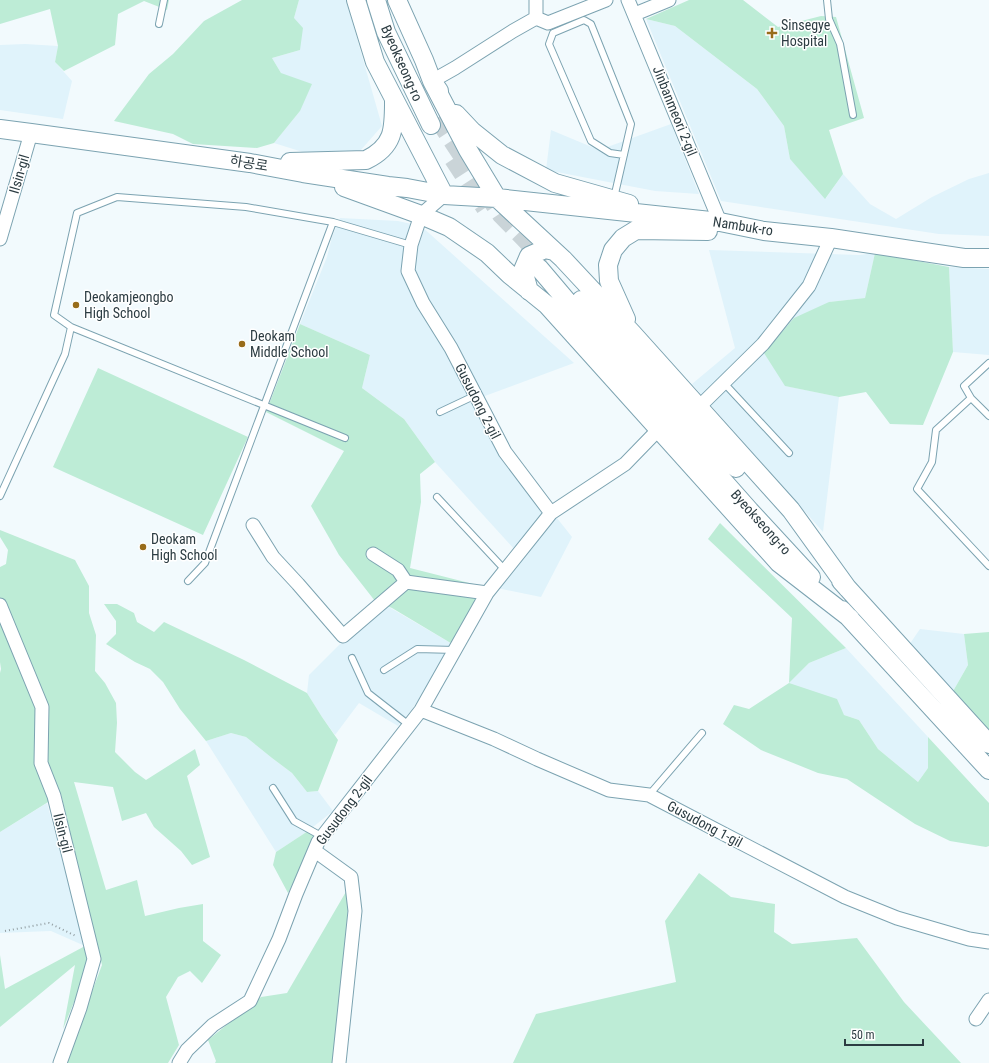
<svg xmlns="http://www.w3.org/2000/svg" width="989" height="1063" viewBox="0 0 989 1063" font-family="'Roboto Condensed','Noto Sans KR',sans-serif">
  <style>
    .built { fill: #e0f3fb }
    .green { fill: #bdecd6 }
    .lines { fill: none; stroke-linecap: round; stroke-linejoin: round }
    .secondary-tunnel { stroke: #cad4d8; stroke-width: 18; stroke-dasharray: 18 9; stroke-linecap: butt }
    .lane-casing { stroke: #7ca3b1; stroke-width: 8 }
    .street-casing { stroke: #7ca3b1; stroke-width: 15 }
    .secondary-casing { stroke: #7ca3b1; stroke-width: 20 }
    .path { stroke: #939fa3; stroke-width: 2; stroke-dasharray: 1 3; stroke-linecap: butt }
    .lane { stroke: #fff; stroke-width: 6 }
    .street { stroke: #fff; stroke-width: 13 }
    .secondary { stroke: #fff; stroke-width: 18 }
    .poi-dot { fill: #986c1a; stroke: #fff; stroke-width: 1.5 }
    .labels { text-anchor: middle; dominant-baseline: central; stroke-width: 3; stroke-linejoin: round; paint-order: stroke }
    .poi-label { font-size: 14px; fill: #2c3c42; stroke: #fff; text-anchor: start }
    .street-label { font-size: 14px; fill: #2c3c42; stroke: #fff }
  </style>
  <rect width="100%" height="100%" fill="#f2fafd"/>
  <path class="built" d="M299,0H346L382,126L360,151L309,154L274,143L300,111L281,73L272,58L300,50L294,18Z
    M646,19L675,26L757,89L784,126L790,159L826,198L843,174L870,204L896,219L932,197L969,179L989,173V236L939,234L721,201Z
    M25,44L58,46L55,62L72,81L63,119L0,110V45Z
    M671,124L699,194L655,191L546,170L551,130L599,150Z
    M340,218L398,221L421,226L574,363L474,400L492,436L572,537L541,597L497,588L515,550L435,462L404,419L362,388L370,355L300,324L327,257L332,237Z
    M709,250L859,255L875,253L865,298L829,302L786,386L839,397L823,532L692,384L735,348Z
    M949,267L989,269V355L953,352Z
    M382,603L454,645L410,712L398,726L359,703L335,735L322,717L307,693L309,675L344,640L352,638Z
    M920,629L964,634L968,665L952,693L909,645Z
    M846,648L928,737V768L918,782L878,749L859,720L844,715L789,683L809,663Z
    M231,733L246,737L272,758L292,773L307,792L318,791L333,811L308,831L276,852L206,741Z
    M47,803L85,946L51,931L0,933V832Z"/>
  <path class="green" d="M0,0H169L167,10L144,1L118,14L115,45L64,71L55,62L58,46L50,9L0,24Z
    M242,0H299L294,18L303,28L300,50L272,58L281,73L312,84L300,111L274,143L257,148L193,144L173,134L114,121L149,74L173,54L204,21Z
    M689,0H743L778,27L821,16L836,17L864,118L829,130L843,174L825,199L790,159L784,126L757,89L675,26L646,19Z
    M875,253L949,267L953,352L923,425L890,424L866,392L839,397L785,386L764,353L794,318L829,302L865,298Z
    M300,324L370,355L362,388L404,419L435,462L420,474L421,502L410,568L485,587L454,645L392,608L375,601L339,555L311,506L344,451L266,412Z
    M98,368L248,437L203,535L53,467Z
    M720,523L846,648L809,663L789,683L837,699L844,715L859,720L878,749L918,782L928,768V737L989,803V846L986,847L950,841L915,824L847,779L818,773L761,750L723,724L734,705L749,709L789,683L792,618L708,539Z
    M0,530L75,560L89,586V613L96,635L95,671L105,683L116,703L117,723L115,752L135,772L146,780L195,749L200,765L187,776L210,857L192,865L181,851L154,827L146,813L122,821L113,787L74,782L106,890L137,880L145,916L179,908L203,904V941L221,955L202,983L190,971L178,977L166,997L179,1045L168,1063H65L102,965L61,794L0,832V673L1,669L0,662V567L6,564L8,550L0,537Z
    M104,604H117L134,613L137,622L154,632L164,622L244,660L307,693L322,717L338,740L318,791L307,792L292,773L272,758L246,737L231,733L206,741L180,709L163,682L150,669L135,662L106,644L116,634V621Z
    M989,632V733L952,693L968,665L964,634Z
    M308,831L316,837L288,893L273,865L276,852Z
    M699,873L731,897L775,904L774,932L792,944L857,938L904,1002L961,1063H513L536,1014L676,982L665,921Z
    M347,890L348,909L334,1063H215L216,1061L208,1040L261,997L287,993Z
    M85,946L92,958L63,1029L75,965L0,1027V955L5,989Z"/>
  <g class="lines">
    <path class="secondary-tunnel" d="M437,118L470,168
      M453,159L485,208
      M485,191L501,215L546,261"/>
    <g class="lane-casing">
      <path id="lane" d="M827,0L829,19L840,44L853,115
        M159,24L164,0
        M614,198L631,124L591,24L584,20L553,33L549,44L591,141L610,153L624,155
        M71,327L345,438
        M989,363L964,386L971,398L936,430L932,462L917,489L989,566
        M724,383L789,453
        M971,398L989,416
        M440,412L476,395
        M0,496L65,354L71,327L54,315L77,213L117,197L246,207L333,222
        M437,497L505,570
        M188,581L205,563L333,222L411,245
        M352,658L368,693L409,725
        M384,670L417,649L455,650
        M273,788L294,821L323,837
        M649,795L702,733"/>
    </g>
    <g class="street-casing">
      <path id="street" d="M628,0L720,222
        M635,14L669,0
        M536,18V0
        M432,81L455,68L513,31L536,18L548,23L606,0
        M444,195L421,215L411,245L408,271L423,303L451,348L505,452L551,513
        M0,239L31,133
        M697,406H700L763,344L809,286L831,238
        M253,525L273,557L298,584L343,636L406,582L487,593
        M373,554L398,570L406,582
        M0,605L42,707L41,763L54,796L94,959L80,1008L60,1063
        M421,710L494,739L537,759L609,790L649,795L845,897L897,918L969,939L989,942
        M315,851L351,877L355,911L339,1063
        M976,1019L989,1000
        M179,1063L187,1050L213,1025L250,1001L279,939L296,894L318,842L421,710L487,593L551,513L625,464L659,429"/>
    </g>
    <g class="secondary-casing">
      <path id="secondary" d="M356,0L375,62L444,195
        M376,0L386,32L431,125
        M397,0L424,60L432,81L439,91
        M432,81L468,150L497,198L563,259L633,334L791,510L848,589
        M456,114L472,131L502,155L555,183L629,204
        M0,129L31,133L250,163L303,173L388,186L407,188L444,195L497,198L720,222L764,231L831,238L964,258H989
        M290,162L366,160C395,146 394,128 394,99
        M344,187L421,215L449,227L487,253L510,275L547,305L779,563L850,618
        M539,268L628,373L750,511L811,577
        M529,291L523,270L529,256L545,249L554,251
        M581,300L736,468
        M626,319L609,281L608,265L613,250L623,238L636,230L708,231
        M841,581L989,744
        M842,610L989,770"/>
    </g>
    <path class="path" d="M5,931L49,923L76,936"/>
    <use href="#lane" class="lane"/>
    <use href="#street" class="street"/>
    <use href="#secondary" class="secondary"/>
  </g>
  <g class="poi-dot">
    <path d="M770 27h4v4h4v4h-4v4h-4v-4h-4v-4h4z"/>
    <circle cx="76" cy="305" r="4"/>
    <circle cx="242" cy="344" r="4"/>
    <circle cx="143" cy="547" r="4"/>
  </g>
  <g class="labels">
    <g class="poi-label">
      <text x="781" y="25">Sinsegye<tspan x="781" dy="16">Hospital</tspan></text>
      <text x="84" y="297">Deokamjeongbo<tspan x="84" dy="16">High School</tspan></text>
      <text x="250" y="336">Deokam<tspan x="250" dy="16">Middle School</tspan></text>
      <text x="151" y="539">Deokam<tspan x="151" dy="16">High School</tspan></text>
    </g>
    <g class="street-label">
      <text transform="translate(402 63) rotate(66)">Byeokseong-ro</text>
      <text transform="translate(675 111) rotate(68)">Jinbanmeori 2-gil</text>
      <text transform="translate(249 163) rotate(9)">하공로</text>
      <text transform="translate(19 174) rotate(-74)">Ilsin-gil</text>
      <text transform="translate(743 226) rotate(9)">Nambuk-ro</text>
      <text transform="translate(478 401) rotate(63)">Gusudong 2-gil</text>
      <text transform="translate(761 522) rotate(48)">Byeokseong-ro</text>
      <text transform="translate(344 810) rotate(-53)">Gusudong 2-gil</text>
      <text transform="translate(705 824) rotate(28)">Gusudong 1-gil</text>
      <text transform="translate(63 833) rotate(76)">Ilsin-gil</text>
    </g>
  </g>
  <path d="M845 1039v6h78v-6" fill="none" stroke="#2c3c42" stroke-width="2"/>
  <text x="851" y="1039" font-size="12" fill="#2c3c42" stroke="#ffffff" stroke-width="3" paint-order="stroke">50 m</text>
</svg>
